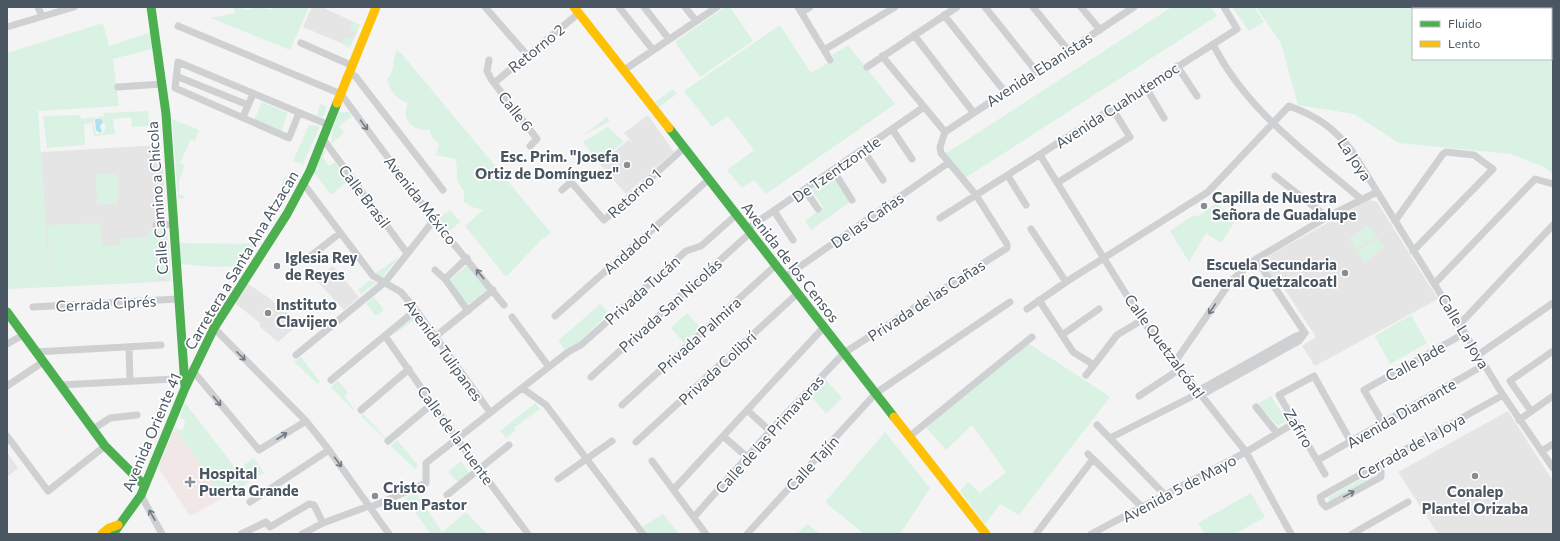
<svg xmlns="http://www.w3.org/2000/svg" width="1560" height="541" viewBox="0 0 1560 541" font-family="Commissioner,sans-serif">
  <style>
    .education { fill: #e6e5e6 }
    .medical { fill: #f1e7e6 }
    .green { fill: #d9f2e3; fill-rule: evenodd }
    .water { fill: #aee2f0 }
    .lines { fill: none; stroke-linecap: round; stroke-linejoin: round }
    .street { stroke: #ced0d2; stroke-width: 7 }
    .fast { stroke: #4caf50; stroke-width: 9 }
    .slow { stroke: #ffc107; stroke-width: 9 }
    .oneway { stroke: #727b83 }
    .poi-dot { fill: #868d94; stroke: #fff; stroke-width: 1.5 }
    .labels { text-anchor: middle; dominant-baseline: central; stroke-width: 3.5; stroke-linejoin: round; paint-order: stroke }
    .street-label { font-size: 15px; fill: #4a5661; stroke: #fff }
    .poi-label { font-size: 15px; font-weight: bold; fill: #4a5661; stroke: #fff; text-anchor: start }
  </style>
  <rect width="100%" height="100%" fill="#f4f4f4"/>
  <path class="education" d="M312,7H322L360,25L350,47L303,27Z
    M648,115L674,152L626,194L599,163L629,140L634,144L624,133Z
    M161,145L171,281L49,287L41,152Z
    M1368,200L1377,202L1438,299L1315,366L1302,346L1316,337L1282,285L1277,288L1260,261Z
    M333,266L359,297L344,310L315,279Z
    M247,283L269,298L300,323L278,342L259,326L261,324L235,303Z
    M1508,411L1553,481V534H1438L1398,472Z
    M7,452L18,468L7,477Z"/>
  <path class="medical" d="M175,428L223,498L190,516L158,467Z"/>
  <path class="green" d="M234,7H243L244,10L259,7L271,10L273,7H309L290,50L211,18L235,13Z
    M725,7H730L753,41L700,77L675,42Z
    M1172,7H1211L1217,16L965,178L945,154Z
    M1232,7H1254L1264,22L1249,31Z
    M1256,7H1553V174L1544,167L1511,154L1399,143L1354,114L1298,105L1281,43ZM1413,9H1551V59H1413Z
    M352,21L360,25L356,33L353,32L350,26Z
    M103,23L109,46L151,32L155,48L113,59L119,106L38,111L49,273L48,225L100,223L102,246L120,245V238L148,237V231L157,230L162,227L167,226L171,281L166,282L165,278H157V282L7,289V53Z
    M780,25L811,73L834,59L832,55L848,45L895,104L766,194L754,180L742,188L727,170L754,150L728,116L712,127L684,91Z
    M351,37L354,38L350,47L342,44L344,38Z
    M396,50L401,53L551,233L541,240L506,277L465,226L483,210L472,207L464,202V191C452,178 460,173 455,159L436,155L439,144L433,139L429,130C420,131 407,126 406,116C405,112 407,107 407,103C396,98 391,92 387,80L392,72Z
    M673,89L677,94L659,107L655,102Z
    M262,102L288,113L281,131L254,120Z
    M320,104L327,107L323,117L317,116Z
    M148,111L150,126L132,127L131,117L113,119L115,134L94,136L92,123L84,124L85,145L47,148L43,116L80,115L81,119L96,117L93,122L96,134H102L106,128C106,123 101,121 99,116L105,117L103,113Z
    M339,112H349L352,116L339,126L344,133L331,144L333,127Z
    M607,117L610,121L584,135Z
    M172,119L199,130L195,141L191,139L180,163L185,165L179,181V194L184,196L183,199L178,198Z
    M309,125L320,126L303,164L293,161Z
    M608,127L624,142L598,162L583,142Z
    M322,150L326,151L323,157L329,166L335,162L349,180L331,195L313,171Z
    M118,173V204H97L96,174Z
    M832,175L850,202L811,230L805,221L823,207L811,190Z
    M285,176L296,180L289,195L284,201L277,198Z
    M1217,203L1236,220L1221,243L1206,233L1189,262L1170,231L1194,215L1197,217Z
    M450,210L460,222L448,232L438,219Z
    M1369,225L1376,236L1356,249L1349,239Z
    M1377,237L1384,248L1364,262L1357,251Z
    M178,243L256,244L241,266L215,267L180,264Z
    M400,256L382,278L374,274Z
    M468,264L489,288L468,305L449,281Z
    M370,280L376,283L361,294L358,290Z
    M374,297L384,310L376,316L366,304Z
    M600,304L609,313L579,342L565,350L558,341Z
    M687,313L700,327L684,343L671,328Z
    M415,315L417,318L390,337V336Z
    M1411,315L1427,343L1390,364L1375,336Z
    M1028,343L1110,397L1019,515L1000,504L985,524L960,491L968,482L980,493L1006,472L972,425L946,450L925,426Z
    M301,357L320,382L318,384L294,362Z
    M825,379L842,398L826,414L810,395Z
    M338,380L348,393L344,396L354,409L353,410L331,387Z
    M1271,396L1287,421L1278,426L1258,404Z
    M185,403L237,470L254,458L264,473L223,498L175,428L183,431L185,421L180,417Z
    M535,403L540,409L514,428L516,430L506,438L500,431Z
    M363,414L386,438L385,439L361,416Z
    M885,432L930,488L900,534H864L825,502Z
    M397,440L418,465L415,469L391,446Z
    M461,461L469,473L458,482L448,472Z
    M1372,473L1375,476L1330,501L1328,500L1329,497Z
    M416,493L442,532L466,512L487,534H431L405,498Z
    M1251,493L1265,517L1235,534H1205L1198,523Z
    M663,514L679,534H647L642,527Z
    M807,524L820,534H797Z"/>
  <path class="water" d="M98,118L102,120L103,124H101L100,127L102,131L100,133L96,130L95,120Z"/>
  <g class="lines">
    <path class="street" d="M38,7L42,16
      M485,7L527,55
      M619,7L653,50
      M644,7L669,39
      M685,7L696,21
      M798,7L830,60
      M985,7L1036,71
      M1033,7L1068,50
      M1081,7L1100,30
      M802,12L810,7
      M944,15L1005,92
      M178,26L341,94L434,220L504,305
      M7,27L74,7
      M914,35L973,112
      M301,43L353,66
      M1213,44C1245,109 1307,153 1361,199
      M824,50L895,7
      M882,56L945,132
      M489,60L487,71L491,79L537,139L530,146
      M1177,66L1197,96
      M867,67L957,7
      M624,70L717,7
      M350,73L356,77L443,190
      M176,76L248,105
      M494,83L579,13
      M1145,86L1164,118
      M118,87L162,84
      M299,113L289,138L175,88L178,62L329,125
      M243,117L253,94
      M892,129L912,159
      M945,132L1134,7
      M323,139L407,253
      M863,150L883,180
      M1040,155L1142,320L1246,452L1291,534
      M833,170L852,200
      M1008,176L1026,205
      M1275,176L1327,217
      M303,183L373,276L401,292L416,310L490,412
      M1057,183L1130,137L1112,108
      M562,190L571,182L604,220L684,148
      M805,190L818,209
      M774,211L793,240
      M940,218L1237,29L1224,7
      M1395,221L1443,154L1446,152L1474,155L1493,169L1413,251
      M156,225L174,224
      M747,229L924,107
      M1031,229L1066,282
      M307,259L340,233
      M1256,259L1305,333
      M435,270L445,279L468,311
      M785,277L948,163
      M445,279L467,258
      M1435,283L1535,179L1553,184
      M1039,300L1062,335L1099,309
      M33,307L178,299
      M1027,309L1066,282L1208,192L1289,106C1317,116 1334,128 1352,151L1503,395L1553,468
      M555,316L708,180
      M512,317L549,367
      M1460,324L1553,225
      M214,328L306,421L329,450L389,534
      M1062,335L1073,352L1094,365L1117,335L1142,320
      M385,336L457,439L528,534
      M436,336L493,290
      M7,344L23,335
      M129,347L130,381
      M35,352L161,345
      M296,355L385,282L434,220
      M1478,355L1553,303
      M1175,362L1231,281L1256,259L1327,217L1377,192
      M193,371L259,450L306,421
      M1086,375L1094,365
      M591,377L750,233
      M331,380L416,310
      M60,385L174,379
      M7,386L43,362
      M522,388L546,405L643,534
      M1199,393L1203,388L1296,336L1305,333
      M1139,396L1180,369
      M622,405L776,265
      M1256,407L1277,433
      M361,410L409,369
      M747,410L770,431
      M1531,411L1510,381L1553,351
      M1519,420L1553,396
      M1383,423L1364,390L1465,333
      M1097,425L1165,495
      M93,429L110,418L137,415
      M7,436L48,491L105,446
      M723,436L747,457
      M910,436L1032,337
      M1110,438L1199,393L1207,392L1299,341L1305,333
      M388,441L432,404
      M636,442L798,293
      M1542,451L1553,444
      M1088,454L1142,507
      M1318,460L1484,365
      M652,461L706,534
      M1377,466L1381,471V477L1326,507L1322,503L1320,497L1503,395
      M1325,474L1279,395L1314,376L1351,442
      M558,479L612,441
      M674,489L824,327
      M141,495L162,534
      M447,495L509,445
      M250,502L329,450
      M371,507L426,483V463L568,352L581,345L686,251L701,246L736,215
      M694,517L770,431L844,353L1007,248V244L976,195L941,153L940,147L945,132
      M241,534L266,522L270,527L309,504L314,505L323,523
      M302,534L323,523L369,506
      M747,534L876,393L1010,302
      M1036,534L1093,459
      M1091,534L1246,452L1296,422
      M1352,534L1408,502"/>
    <path class="fast" d="M151,7L166,114L185,386
      M669,128L894,417
      M7,312L105,446L145,486
      M113,534L141,495L185,388L214,328L287,214L310,171L337,103"/>
    <path class="slow" d="M574,7L669,128
      M337,103L376,7
      M894,417L986,534
      M102,534L109,528L118,525"/>
  </g>
  <defs><path id="oneway-shaft" d="M-6 0H5M1.5-3L5.5 0L1.5 3" fill="none" stroke-width="1.6" stroke-linecap="round" stroke-linejoin="round"/></defs>
  <g class="oneway">
    <use href="#oneway-shaft" transform="translate(364 125) rotate(54)"/>
    <use href="#oneway-shaft" transform="translate(480 274) rotate(-129)"/>
    <use href="#oneway-shaft" transform="translate(1212 309) rotate(124)"/>
    <use href="#oneway-shaft" transform="translate(241 356) rotate(45)"/>
    <use href="#oneway-shaft" transform="translate(217 401) rotate(51)"/>
    <use href="#oneway-shaft" transform="translate(282 436) rotate(-33)"/>
    <use href="#oneway-shaft" transform="translate(338 462) rotate(54)"/>
    <use href="#oneway-shaft" transform="translate(1349 494) rotate(-29)"/>
    <use href="#oneway-shaft" transform="translate(152 515) rotate(-119)"/>
  </g>
  <g class="poi-dot">
    <circle cx="627" cy="165" r="4"/>
    <circle cx="1204" cy="206" r="4"/>
    <circle cx="277" cy="266" r="4"/>
    <circle cx="1345" cy="273" r="4"/>
    <circle cx="268" cy="313" r="4"/>
    <circle cx="1475" cy="476" r="4"/>
    <path d="M188 476h4v4h4v4h-4v4h-4v-4h-4v-4h4z"/>
    <circle cx="375" cy="496" r="4"/>
  </g>
  <g class="labels">
    <g class="street-label">
      <text transform="translate(536 48) rotate(-39)">Retorno 2</text>
      <text transform="translate(1039 69) rotate(-33)">Avenida Ebanistas</text>
      <text transform="translate(1117 105) rotate(-33)">Avenida Cuahutemoc</text>
      <text transform="translate(516 111) rotate(52)">Calle 6</text>
      <text transform="translate(1355 159) rotate(56)">La Joya</text>
      <text transform="translate(836 169) rotate(-35)">De Tzentzontle</text>
      <text transform="translate(634 193) rotate(-42)">Retorno 1</text>
      <text transform="translate(365 196) rotate(53)">Calle Brasil</text>
      <text transform="translate(157 198) rotate(-94)">Calle Camino a Chicola</text>
      <text transform="translate(421 200) rotate(52)">Avenida México</text>
      <text transform="translate(867 220) rotate(-35)">De las Cañas</text>
      <text transform="translate(631 248) rotate(-42)">Andador 1</text>
      <text transform="translate(241 260) rotate(-59)">Carretera a Santa Ana Atzacan</text>
      <text transform="translate(791 262) rotate(52)">Avenida de los Censos</text>
      <text transform="translate(642 290) rotate(-42)">Privada Tucán</text>
      <text transform="translate(926 300) rotate(-33)">Privada de las Cañas</text>
      <text transform="translate(106 303) rotate(-3)">Cerrada Ciprés</text>
      <text transform="translate(670 305) rotate(-42)">Privada San Nicolás</text>
      <text transform="translate(1464 331) rotate(59)">Calle La Joya</text>
      <text transform="translate(699 335) rotate(-42)">Privada Palmira</text>
      <text transform="translate(1165 346) rotate(54)">Calle Quetzalcóatl</text>
      <text transform="translate(444 350) rotate(54)">Avenida Tulipanes</text>
      <text transform="translate(1415 361) rotate(-29)">Calle Jade</text>
      <text transform="translate(717 368) rotate(-43)">Privada Colibrí</text>
      <text transform="translate(1401 413) rotate(-30)">Avenida Diamante</text>
      <text transform="translate(1299 428) rotate(59)">Zafiro</text>
      <text transform="translate(151 432) rotate(-67)">Avenida Oriente 41</text>
      <text transform="translate(769 434) rotate(-48)">Calle de las Primaveras</text>
      <text transform="translate(456 435) rotate(54)">Calle de la Fuente</text>
      <text transform="translate(1411 446) rotate(-29)">Cerrada de la Joya</text>
      <text transform="translate(812 463) rotate(-47)">Calle Tajín</text>
      <text transform="translate(1179 488) rotate(-28)">Avenida 5 de Mayo</text>
    </g>
    <g class="poi-label">
      <text x="619" y="156" text-anchor="end">Esc. Prim. "Josefa<tspan x="619" dy="17">Ortiz de Domínguez"</tspan></text>
      <text x="1212" y="197">Capilla de Nuestra<tspan x="1212" dy="17">Señora de Guadalupe</tspan></text>
      <text x="285" y="257">Iglesia Rey<tspan x="285" dy="17">de Reyes</tspan></text>
      <text x="1337" y="264" text-anchor="end">Escuela Secundaria<tspan x="1337" dy="17">General Quetzalcoatl</tspan></text>
      <text x="276" y="304">Instituto<tspan x="276" dy="17">Clavijero</tspan></text>
      <text x="199" y="473">Hospital<tspan x="199" dy="17">Puerta Grande</tspan></text>
      <text x="383" y="487">Cristo<tspan x="383" dy="17">Buen Pastor</tspan></text>
      <text x="1475" y="491" text-anchor="middle">Conalep<tspan x="1475" dy="17">Plantel Orizaba</tspan></text>
    </g>
  </g>
  <rect width="1560" height="541" fill="none" stroke="#4a5661" stroke-width="16"/>
  <rect x="1412" y="8" width="140" height="52" fill="#ffffff" stroke="#b7bbc0"/>
  <rect x="1420" y="21" width="20" height="6" fill="#4caf50" stroke="#b7bbc0"/>
  <text x="1448" y="28" font-size="12" fill="#4a5661">Fluido</text>
  <rect x="1420" y="41" width="20" height="6" fill="#ffc107" stroke="#b7bbc0"/>
  <text x="1448" y="48" font-size="12" fill="#4a5661">Lento</text>
</svg>
